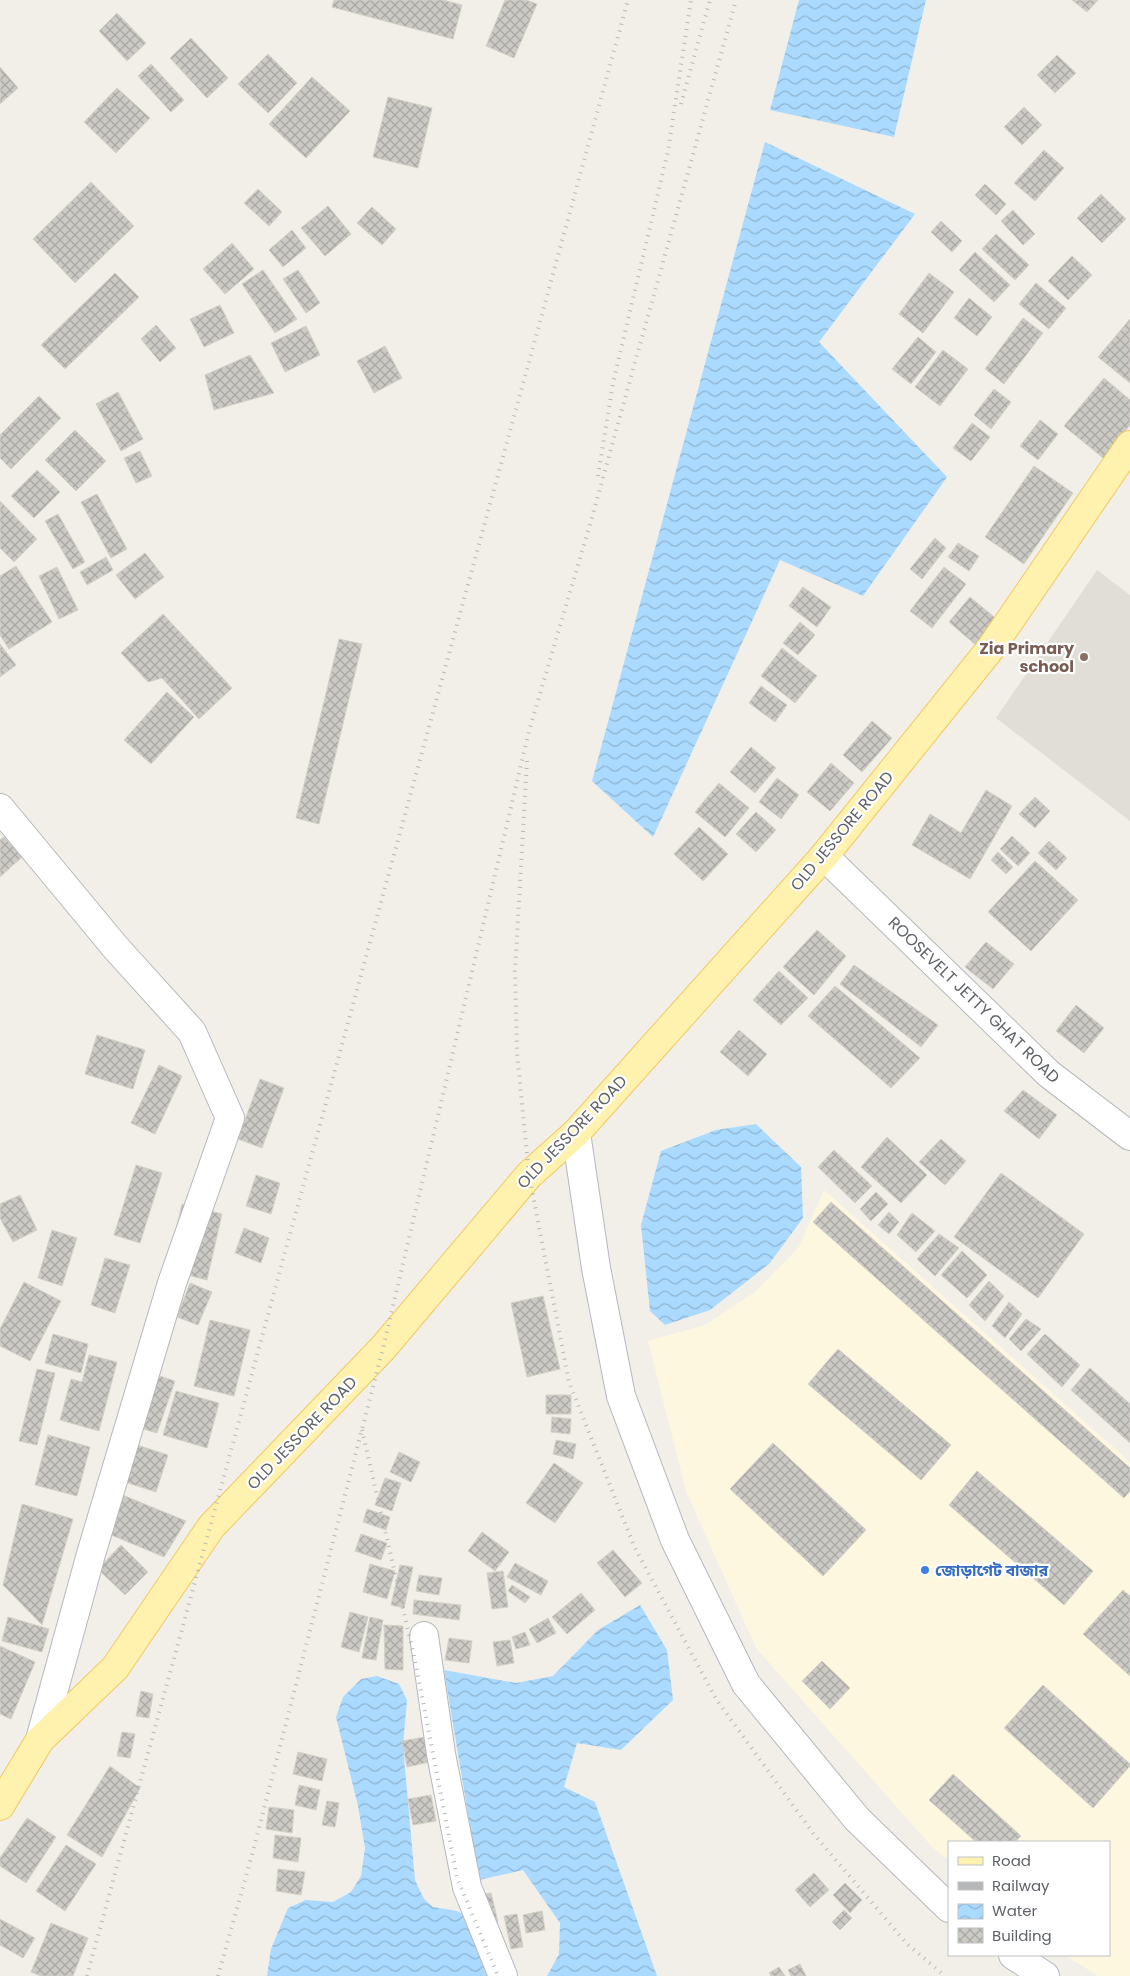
<svg xmlns="http://www.w3.org/2000/svg" width="1130" height="1976" viewBox="0 0 1130 1976" font-family="Poppins,'Noto Sans Bengali',sans-serif">
  <style>
    .commercial { fill: #fef7e0 }
    .education { fill: #e1ded6 }
    .water { fill: url(#water-waves) }
    .building { fill: url(#building-cross-hatch); stroke: #d6d1c6 }
    .lines { fill: none; stroke-linecap: round; stroke-linejoin: round }
    .minor-casing { stroke: #b5b8bc; stroke-width: 30 }
    .major-casing { stroke: #f2c960; stroke-width: 30 }
    .minor { stroke: #fff; stroke-width: 28 }
    .major { stroke: #fff2af; stroke-width: 28 }
    .rail { stroke: #b6b7b8; stroke-width: 4; stroke-dasharray: 1 6; stroke-linecap: butt }
    .education-dot { fill: #8d6e63; stroke: #fff; stroke-width: 2 }
    .shop-dot { fill: #3f7fe0; stroke: #fff; stroke-width: 2 }
    .labels { text-anchor: middle; dominant-baseline: central; stroke-width: 4.5; stroke-linejoin: round; paint-order: stroke }
    .education-label { font-size: 16px; font-weight: bold; fill: #785e54; stroke: #fff; text-anchor: end }
    .street-label { font-size: 16px; fill: #5f6368; stroke: #fff }
    .shop-label { font-size: 16px; font-weight: bold; fill: #366cbe; stroke: #fff; text-anchor: start }
  </style>
  <defs>
    <pattern id="water-waves" width="16" height="10" patternUnits="userSpaceOnUse" patternTransform="scale(1.25)"><rect width="16" height="10" fill="#aadaff"/><path d="M0 5q4-4 8 0t8 0" fill="none" stroke="#8eb4d2"/></pattern>
    <pattern id="building-cross-hatch" width="8" height="8" patternUnits="userSpaceOnUse" patternTransform="scale(1.25)"><rect width="8" height="8" fill="#cccac5"/><path d="M0 0l8 8M0 8l8-8" fill="none" stroke="#a9a8a4"/></pattern>
  </defs>
  <rect width="100%" height="100%" fill="#f1efe8"/>
  <path class="commercial" d="M824,1190L1130,1462V1976H1098L1065,1955H1109V1842H949V1861L933,1848L756,1648L686,1491L648,1341L705,1325L755,1292L799,1247Z"/>
  <path class="education" d="M1097,570L1130,595V821L996,718Z"/>
  <path class="water" d="M799,0H926L894,137L770,110Z
    M765,142L915,214L819,342L947,477L863,596L780,560L653,837L592,781Z
    M756,1124L801,1167L803,1218L769,1264L710,1310L665,1325L650,1311L641,1225L661,1151L716,1130Z
    M640,1605L667,1650L673,1700L621,1750L577,1743L564,1787L595,1802L657,1976H547L559,1954L560,1923L523,1870L479,1880L444,1670L516,1683L553,1676L598,1630Z
    M377,1676L399,1684L407,1700L403,1746L415,1880L424,1899L433,1907L457,1911L468,1917L492,1976H267L271,1949L288,1908L306,1900L333,1902L351,1892L361,1876L365,1848L358,1806L336,1717L343,1697L361,1679Z"/>
  <path class="building" d="M334,0H443L462,5L453,39L332,7Z
    M505,0H526L537,4L514,58L486,46Z
    M1072,0H1098L1087,12Z
    M117,13L146,43L127,61L99,31Z
    M191,38L228,78L207,98L170,58Z
    M268,54L297,83L268,113L238,84Z
    M1057,55L1076,73L1055,93L1037,75Z
    M151,64L184,100L171,112L138,76Z
    M0,67L18,88L0,104Z
    M312,77L350,111L306,158L269,124Z
    M117,88L150,118L116,153L84,122Z
    M388,97L432,108L418,168L373,157Z
    M1024,107L1042,125L1022,145L1004,127Z
    M1044,150L1064,168L1035,201L1014,183Z
    M91,182L134,226L75,283L33,239Z
    M985,184L1006,204L996,215L975,195Z
    M258,189L282,212L269,226L244,203Z
    M1101,194L1126,219L1102,243L1077,218Z
    M328,206L351,234L325,256L301,228Z
    M372,207L396,229L382,245L357,223Z
    M1013,210L1035,234L1023,245L1001,221Z
    M941,221L962,241L952,252L931,232Z
    M292,230L306,248L283,267L269,250Z
    M996,234L1029,265L1015,280L982,249Z
    M232,243L254,269L225,294L203,269Z
    M975,252L1010,285L994,302L959,270Z
    M1072,256L1092,275L1068,300L1048,281Z
    M263,270L297,319L275,333L242,284Z
    M298,270L320,303L306,313L283,279Z
    M115,273L139,297L65,369L41,345Z
    M929,273L954,292L923,333L899,314Z
    M1036,283L1066,308L1049,329L1019,304Z
    M969,298L992,317L977,336L954,318Z
    M220,305L234,333L204,347L190,319Z
    M1023,318L1043,333L1004,384L985,369Z
    M1130,319V383L1098,357Z
    M156,325L176,348L160,362L141,339Z
    M306,326L320,355L285,372L271,343Z
    M918,337L936,352L911,384L892,369Z
    M385,346L402,378L374,393L357,361Z
    M943,350L968,369L940,406L915,387Z
    M250,355L274,393L214,410L205,375Z
    M1104,378L1130,400V425L1103,458L1064,426Z
    M994,389L1011,402L991,429L974,415Z
    M118,392L143,439L121,451L96,404Z
    M39,396L61,418L11,469L0,458V435Z
    M1040,420L1058,434L1038,460L1020,446Z
    M972,423L990,437L971,461L953,448Z
    M75,430L106,461L76,491L45,460Z
    M140,451L152,476L136,483L124,458Z
    M1034,466L1073,493L1024,564L985,537Z
    M37,470L60,492L34,518L11,496Z
    M97,494L127,549L111,558L81,502Z
    M0,501L37,539L14,562L0,548Z
    M58,514L85,562L73,569L45,521Z
    M935,538L946,548L922,579L910,569Z
    M958,543L979,556L969,571L948,557Z
    M145,553L164,577L135,599L116,575Z
    M106,557L113,570L87,585L80,572Z
    M16,566L52,622L9,649L0,635V576Z
    M57,567L78,610L59,619L39,576Z
    M944,567L966,584L932,628L910,611Z
    M803,587L831,607L817,627L789,606Z
    M970,597L999,621L977,646L949,622Z
    M163,614L232,688L199,719L162,678L148,682L121,653Z
    M800,622L815,635L798,655L783,643Z
    M339,639L362,644L319,824L296,818Z
    M0,644L16,665L0,677Z
    M782,648L817,676L795,703L761,676Z
    M761,686L787,705L775,722L749,703Z
    M167,692L194,717L151,764L124,740Z
    M872,721L892,738L862,772L843,755Z
    M751,747L776,768L755,793L730,772Z
    M831,763L854,783L830,811L807,792Z
    M777,778L799,795L781,819L759,802Z
    M719,783L749,808L725,837L695,812Z
    M986,790L1012,806L970,879L912,845L930,814L961,833Z
    M1035,797L1050,811L1035,828L1019,814Z
    M756,812L776,830L756,852L736,834Z
    M699,827L728,854L703,881L674,854Z
    M1012,836L1030,853L1018,866L1000,849Z
    M4,837L22,857L0,877V840Z
    M1049,841L1067,858L1056,870L1038,853Z
    M998,852L1013,867L1006,874L991,860Z
    M1035,861L1078,900L1031,951L988,912Z
    M817,930L846,956L814,995L783,967Z
    M986,942L1014,964L993,989L965,967Z
    M854,965L938,1025L921,1047L840,984Z
    M779,971L808,998L781,1025L753,1000Z
    M835,986L920,1058L891,1088L808,1016Z
    M1076,1005L1104,1028L1084,1053L1056,1031Z
    M739,1030L767,1054L748,1076L720,1052Z
    M97,1035L145,1050L133,1089L85,1074Z
    M159,1065L182,1076L155,1134L131,1123Z
    M260,1079L284,1088L262,1148L238,1139Z
    M1023,1090L1057,1115L1039,1139L1004,1111Z
    M887,1137L927,1175L901,1203L861,1167Z
    M941,1139L966,1161L945,1185L919,1162Z
    M834,1150L872,1186L855,1203L818,1167Z
    M136,1165L162,1173L140,1243L114,1235Z
    M1001,1173L1084,1234L1038,1298L954,1237Z
    M256,1175L280,1183L271,1214L246,1206Z
    M876,1192L888,1204L871,1221L860,1209Z
    M20,1195L37,1230L13,1242L0,1218V1204Z
    M831,1202L1130,1468V1491L1124,1498L813,1222Z
    M182,1204L222,1214L207,1280L167,1270Z
    M889,1212L899,1222L889,1234L878,1225Z
    M912,1213L935,1231L916,1252L897,1235Z
    M244,1228L269,1238L261,1263L235,1253Z
    M52,1230L77,1238L62,1286L38,1278Z
    M939,1234L959,1248L935,1276L917,1259Z
    M962,1251L987,1275L967,1298L941,1275Z
    M105,1258L130,1265L115,1313L91,1305Z
    M989,1281L1004,1296L985,1321L969,1305Z
    M24,1282L61,1301L30,1361L0,1346V1329Z
    M190,1283L212,1292L198,1325L177,1317Z
    M543,1296L560,1369L527,1377L511,1303Z
    M1009,1302L1022,1314L1005,1338L992,1326Z
    M1026,1319L1041,1329L1021,1351L1009,1339Z
    M210,1320L250,1330L234,1396L194,1386Z
    M53,1334L88,1344L81,1373L45,1363Z
    M1045,1334L1080,1365L1062,1387L1027,1354Z
    M838,1349L951,1445L921,1480L808,1384Z
    M89,1355L117,1362L99,1431L60,1420L71,1379L82,1382Z
    M1090,1368L1130,1404V1443L1071,1390Z
    M37,1369L55,1373L37,1445L19,1441Z
    M145,1371L175,1381L157,1433L127,1424Z
    M176,1391L219,1403L207,1448L163,1435Z
    M546,1395H571V1414H546Z
    M552,1417L571,1419L570,1434L551,1432Z
    M48,1435L90,1447L77,1496L35,1485Z
    M556,1440L576,1444L573,1459L553,1454Z
    M773,1443L866,1530L823,1576L730,1489Z
    M134,1444L168,1455L156,1492L122,1481Z
    M399,1452L420,1462L411,1482L390,1472Z
    M554,1463L583,1483L555,1523L526,1503Z
    M977,1471L1093,1571L1064,1605L949,1505Z
    M385,1478L401,1483L392,1511L375,1505Z
    M120,1494L186,1521L164,1557L104,1532Z
    M22,1504L73,1519L42,1625L3,1585Z
    M367,1509L390,1517L386,1530L363,1522Z
    M482,1532L509,1552L495,1571L468,1551Z
    M361,1534L387,1543L381,1560L355,1551Z
    M121,1545L148,1572L125,1595L98,1569Z
    M613,1550L642,1583L625,1597L597,1563Z
    M515,1563L548,1581L541,1595L507,1577Z
    M370,1564L395,1571L387,1599L363,1592Z
    M400,1565L413,1567L404,1608L391,1605Z
    M503,1571L508,1607L492,1609L487,1573Z
    M419,1575L442,1578L439,1595L416,1591Z
    M512,1585L530,1597L525,1603L508,1591Z
    M1123,1590L1130,1596V1676L1083,1634Z
    M581,1593L595,1610L567,1634L552,1617Z
    M414,1600L461,1605L459,1620L413,1614Z
    M350,1612L368,1617L359,1652L341,1647Z
    M8,1617L49,1629L42,1652L2,1641Z
    M370,1617L383,1620L376,1660L362,1658Z
    M548,1618L556,1633L537,1643L529,1629Z
    M384,1625L403,1626V1670L385,1669Z
    M525,1632L530,1645L516,1649L512,1637Z
    M449,1638L472,1641L469,1663L445,1660Z
    M510,1640L514,1663L497,1666L493,1642Z
    M0,1646L35,1662L11,1719L0,1714Z
    M822,1661L850,1688L830,1709L802,1681Z
    M1043,1685L1130,1764V1766L1093,1808L1004,1728Z
    M141,1691L153,1694L149,1718L136,1716Z
    M122,1732L135,1734L130,1758L117,1756Z
    M425,1737L430,1762L407,1767L402,1741Z
    M298,1752L327,1759L322,1781L293,1774Z
    M110,1766L140,1788L102,1857L67,1835Z
    M953,1774L1021,1836L1015,1842H976L929,1800Z
    M299,1785L320,1790L316,1810L295,1805Z
    M431,1795L436,1821L413,1825L408,1799Z
    M327,1801L339,1803L335,1827L322,1825Z
    M269,1807L294,1810L292,1833L266,1829Z
    M27,1818L56,1837L26,1883L0,1866V1858Z
    M275,1835L301,1838L298,1862L273,1858Z
    M66,1845L96,1864L65,1911L36,1891Z
    M278,1869L305,1872L301,1895L276,1891Z
    M814,1873L829,1890L810,1907L795,1890Z
    M845,1883L862,1900L850,1913L833,1895Z
    M491,1893L498,1922L483,1925L476,1896Z
    M844,1910L852,1918L840,1930L832,1922Z
    M542,1911L545,1930L526,1933L523,1915Z
    M517,1914L523,1947L511,1949L504,1916Z
    M0,1919L35,1938L23,1958L0,1945Z
    M51,1923L88,1938L73,1976H41L31,1972Z
    M800,1964L806,1976H791L788,1970Z
    M779,1967L785,1976H771L769,1973Z"/>
  <g class="lines">
    <g class="minor-casing">
      <path id="minor" d="M0,808L116,948L192,1032L230,1118L172,1283L91,1554L40,1740
        M824,856L1049,1074L1130,1136
        M576,1133L596,1268L621,1396L675,1540L746,1684L857,1819L949,1908
        M424,1636L441,1754L467,1887L503,1976
        M1013,1955L1045,1976"/>
    </g>
    <g class="major-casing">
      <path id="major" d="M0,1806L40,1740L115,1668L211,1527L383,1348L529,1175L576,1133L824,856L991,648L1130,445"/>
    </g>
    <use href="#minor" class="minor"/>
    <use href="#major" class="major"/>
    <path class="rail" d="M681,104L710,0
      M598,476L613,383L668,151L691,0
      M527,761L515,971L517,1053L529,1175L569,1382L634,1546L716,1699L813,1833L907,1944L945,1976
      M362,1430L416,1665L457,1878L498,1976
      M87,1976L628,0
      M218,1976L252,1855L383,1348L529,731L589,528L736,0"/>
  </g>
  <circle class="education-dot" cx="1084" cy="657" r="5"/>
  <circle class="shop-dot" cx="925" cy="1570" r="5"/>
  <g class="labels">
    <g class="education-label">
      <text x="1074" y="648">Zia Primary<tspan x="1074" dy="18">school</tspan></text>
    </g>
    <g class="street-label">
      <text transform="translate(842 831) rotate(-50)">OLD JESSORE ROAD</text>
      <text transform="translate(974 1000) rotate(44)">ROOSEVELT JETTY GHAT ROAD</text>
      <text transform="translate(572 1132) rotate(-46)">OLD JESSORE ROAD</text>
      <text transform="translate(302 1433) rotate(-46)">OLD JESSORE ROAD</text>
    </g>
    <g class="shop-label">
      <text x="935" y="1570">জোড়াগেট বাজার</text>
    </g>
  </g>
  <rect x="948" y="1841" width="162" height="115" fill="#ffffff" stroke="#bfc1c3"/>
  <rect x="958" y="1857" width="25" height="8" fill="#fff2af" stroke="#bfc1c3"/>
  <text x="992" y="1866" font-size="15" fill="#5f6368">Road</text>
  <rect x="958" y="1882" width="25" height="8" fill="#b6b7b8" stroke="#bfc1c3"/>
  <text x="992" y="1891" font-size="15" fill="#5f6368">Railway</text>
  <rect x="958" y="1904" width="25" height="15" fill="url(#water-waves)" stroke="#bfc1c3"/>
  <text x="992" y="1916" font-size="15" fill="#5f6368">Water</text>
  <rect x="958" y="1928" width="25" height="15" fill="url(#building-cross-hatch)" stroke="#bfc1c3"/>
  <text x="992" y="1941" font-size="15" fill="#5f6368">Building</text>
</svg>
